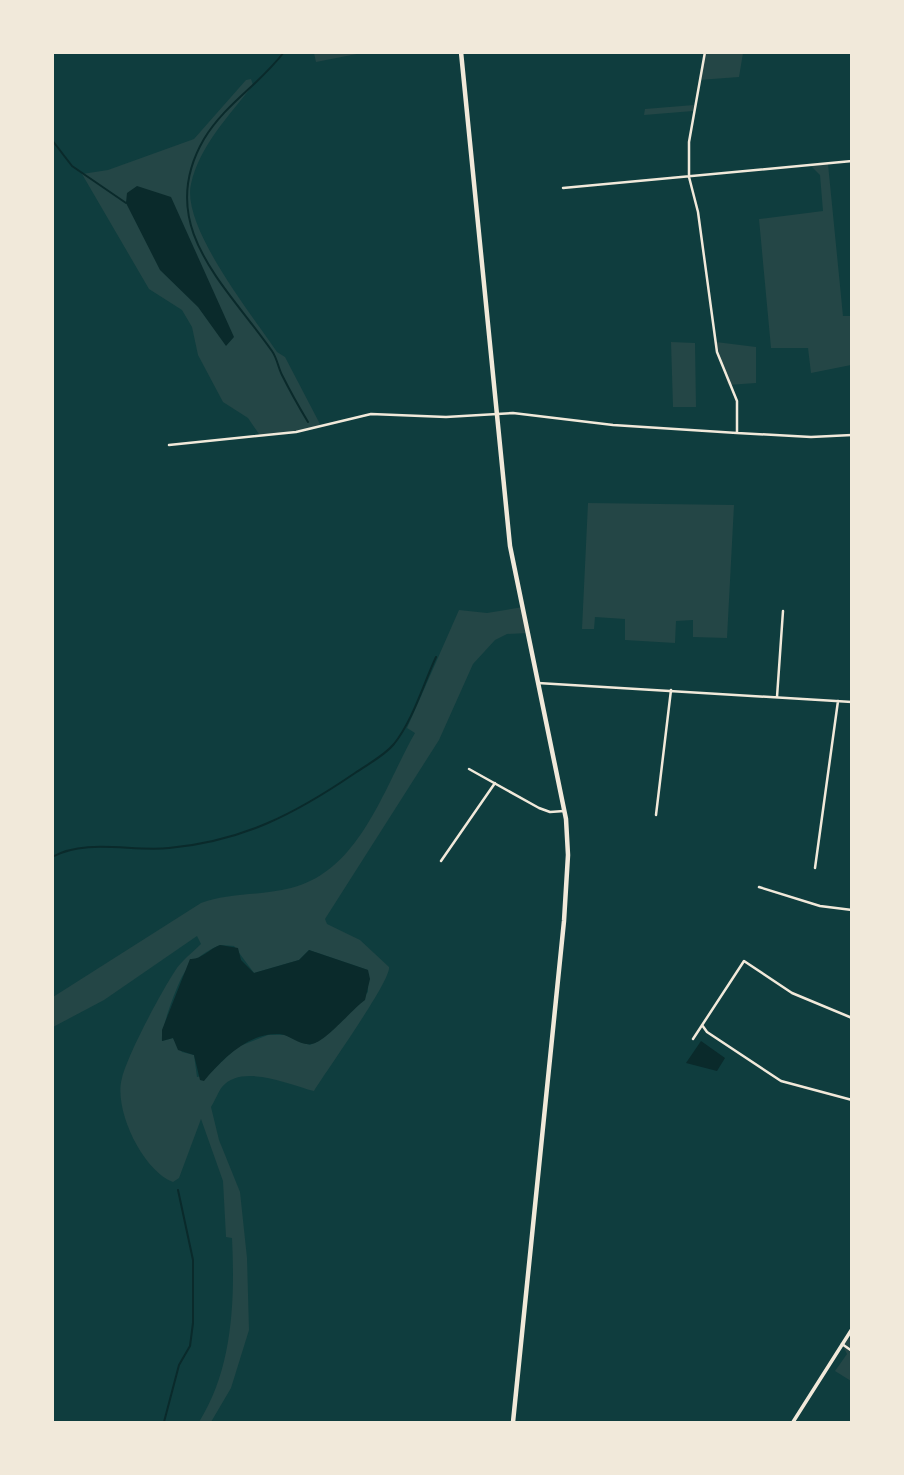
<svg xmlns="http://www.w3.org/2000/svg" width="904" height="1475" viewBox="0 0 904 1475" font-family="'Crimson Pro',serif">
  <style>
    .green { fill: #244646; fill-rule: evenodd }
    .water { fill: #0a2a2b }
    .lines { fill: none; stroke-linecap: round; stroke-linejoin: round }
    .stream { stroke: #0a2a2b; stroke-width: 2 }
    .minor { stroke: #f1e9da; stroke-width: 2.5 }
    .secondary { stroke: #f1e9da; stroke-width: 3.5 }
    .primary { stroke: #f1e9da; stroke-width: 4.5 }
  </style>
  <rect width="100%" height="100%" fill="#0f3d3e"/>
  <path class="green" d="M367,52L316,62L314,53V52Z
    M705,53H743L739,77L699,80Z
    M251,79L253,85C229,116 200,145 191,184C181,227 253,316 277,352L285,357L321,426L261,437L248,418L223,402L198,355L192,327L182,310L149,289L82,174L108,170L194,139L246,80Z
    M694,105L693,111L644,115L645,109Z
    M828,164L843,316H851V365L811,373L808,348H771L759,219L823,211L820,175L810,165Z
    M671,342L695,343L696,407H673Z
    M716,342L756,347V383L728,385Z
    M588,503L734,505L727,638L693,637V620L676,621L675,643L625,640V619L595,617L594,629H582Z
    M523,607L528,633L507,634L495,640L473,664L439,740L325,919L327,924L360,940L389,967C391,981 326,1071 314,1091C290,1085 242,1063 222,1087C218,1092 215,1101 211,1107L219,1140L240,1192L247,1258L249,1330L231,1388L211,1422H199C233,1368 235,1300 232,1238L226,1237L223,1181L201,1119L179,1178L173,1182C143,1171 113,1109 122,1078C128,1054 161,992 175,971C181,961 193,952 201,944L197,936L104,1000L53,1027V997L201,903C230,892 261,896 291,888C360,871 384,787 415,733L407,728L459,610L487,613ZM220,945L234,946L254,973L299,960L309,950L368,970V992L318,1041L310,1045L285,1035H268L237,1047L209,1074L197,1077L194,1055L182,1052L173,1038L162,1041C160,1031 178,981 185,972C194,959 206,951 220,945Z
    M847,1337L851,1340V1381L835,1371L847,1354L842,1344Z"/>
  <path class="water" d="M137,186L171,197L234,337L226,346L198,307L160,270L126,203L127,193Z
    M220,945L238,948L241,960L254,973L299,960L309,950L368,970L370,979L365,1000C352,1009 325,1043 311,1044C300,1046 290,1035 280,1034C249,1032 222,1059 204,1081L200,1080L194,1055L178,1050L173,1038L162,1041V1030L190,959C201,960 209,949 220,945Z
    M701,1041L725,1058L717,1071L686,1063Z"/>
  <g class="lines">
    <path class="stream" d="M284,52C260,84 225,104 204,139C154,225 225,284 272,351C277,358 278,367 282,375C290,391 299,407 308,422
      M52,140L72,166L126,203
      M52,857C86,838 132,852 169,848C243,841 295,814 355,773C368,764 384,756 394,744C413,720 423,685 436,657
      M164,1422L179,1365L190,1346L193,1323V1260L178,1190"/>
    <path class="minor" d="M705,52L689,142V177L698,212L717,352L737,401V433
      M563,188L852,161
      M169,445L296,432L371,414L446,417L513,413L613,425L737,433L811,437L852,435
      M538,683L852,702
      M777,697L783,611
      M469,769L539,808L550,812L564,811
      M656,815L671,690
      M441,861L495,783
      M815,868L838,701
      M759,887L820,906L852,910
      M702,1025L707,1032L781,1081L852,1100
      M693,1039L744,961L792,993L852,1018
      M842,1344L852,1351"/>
    <path class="secondary" d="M793,1422L852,1329"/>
    <path class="primary" d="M461,52L510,546L566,819L568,855L564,921L513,1422"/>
  </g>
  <rect width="904" height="1475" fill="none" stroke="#f1e9da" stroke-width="108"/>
</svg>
